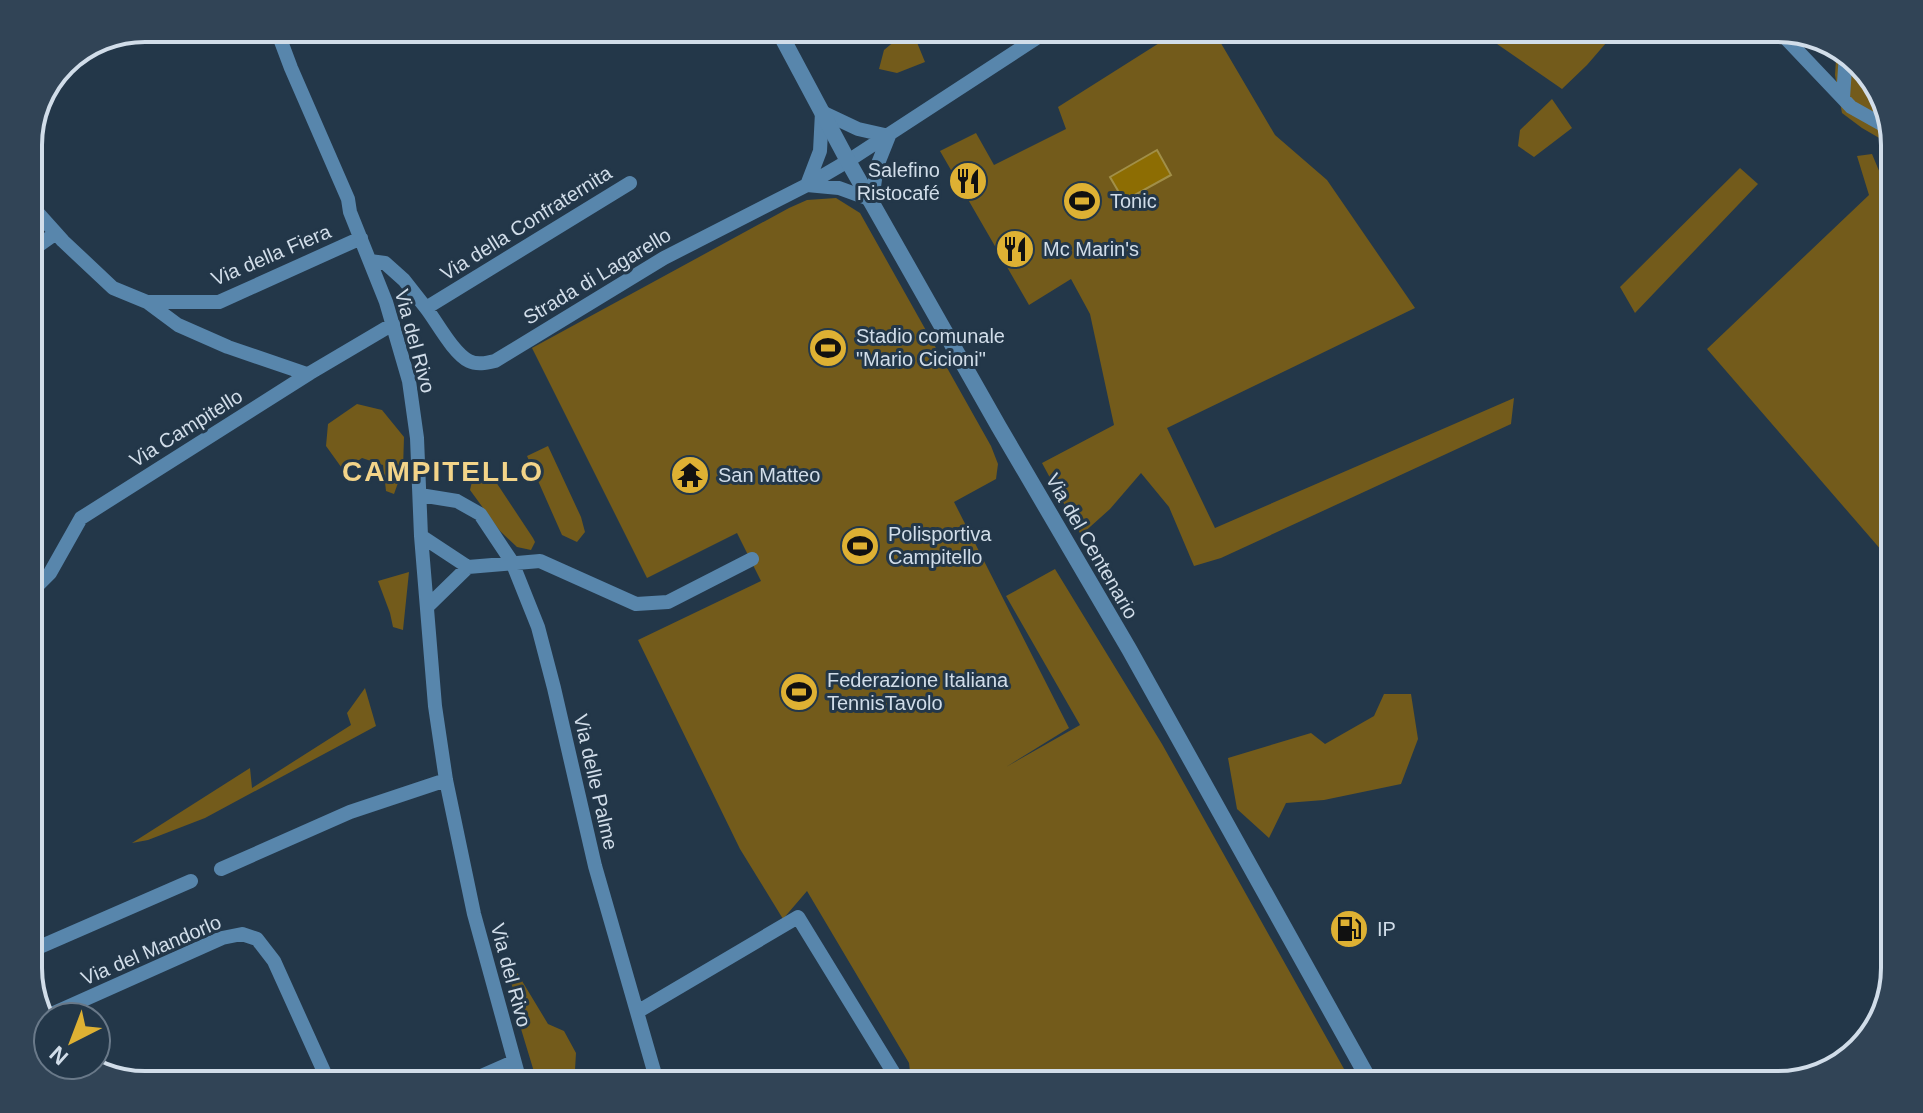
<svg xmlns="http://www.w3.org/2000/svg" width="1923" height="1113" viewBox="0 0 1923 1113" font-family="Arial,sans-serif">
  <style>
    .green { fill: #735b1b }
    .water { fill: #8d6d03; stroke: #a18f48; stroke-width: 2 }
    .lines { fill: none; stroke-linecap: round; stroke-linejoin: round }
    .minor { stroke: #5886ac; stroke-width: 14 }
    .tertiary { stroke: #5886ac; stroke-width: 16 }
    .labels { text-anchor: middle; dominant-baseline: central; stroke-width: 6; stroke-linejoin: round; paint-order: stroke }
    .poi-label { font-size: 20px; fill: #d1dde9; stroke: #233749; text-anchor: start }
    .street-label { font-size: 20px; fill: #d1dde9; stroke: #233749 }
    .district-label { font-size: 28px; font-weight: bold; letter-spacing: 2px; fill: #f3d489; stroke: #233749 }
    .rim { fill: none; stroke: #d1dde9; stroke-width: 4 }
  </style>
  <rect width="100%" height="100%" fill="#233749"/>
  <path class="green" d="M1183,28H1212L1275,135L1327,180L1415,308L1167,428L1215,528L1514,398L1511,424L1221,558L1194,566L1169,507L1141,473L1110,509L1081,535L1042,463L1114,425L1090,314L1071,279L1029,305L940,151L976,133L994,165L1066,129L1058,107Z
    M1486,28H1619L1587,65L1562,89L1484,35Z
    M902,35L916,40L925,62L897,73L879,69L884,50Z
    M1837,44L1858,64V69L1878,107L1885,109L1895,138L1893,146L1862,128L1842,113L1835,75Z
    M1552,99L1572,128L1534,157L1518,146L1520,130Z
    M1872,154L1895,209V566L1707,349L1869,195L1857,156Z
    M1740,168L1758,184L1635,313L1620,287Z
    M836,198L860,213L991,446L998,464L996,479L954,502L1069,728L1006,767L1080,725L1006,596L1055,569L1162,744L1353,1085H904L911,1081L909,1063L807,891L783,919L740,849L638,640L761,581L737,533L647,578L532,348L789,208L807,200Z
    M357,404L382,410L404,437L403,469L394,494L386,491L383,465L362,458L344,471L326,446L328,424Z
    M548,446L581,517L585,532L577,542L562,535L527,456Z
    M473,477L479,482L494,479L533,538L535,542L531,550L517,547L500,531L470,490Z
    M409,572L403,630L393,627L390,613L378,581Z
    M365,688L376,726L205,818L148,840L132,843L250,768L252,788L351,725L347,713Z
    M1384,694H1411L1418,739L1401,784L1324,800L1286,803L1269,838L1237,809L1228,758L1311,733L1325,744L1374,716Z
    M506,967L516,971L548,1024L564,1031L576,1053L575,1070L558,1085H538L518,1019L514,992Z"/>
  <path class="water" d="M1157,150L1171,175L1124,201L1110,177Z"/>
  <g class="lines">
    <path class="minor" d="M276,28L291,68L348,199L350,212L386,302L409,381L417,438L421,536L435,706L446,780L474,914L521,1085
      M1776,28L1851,107L1892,130
      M1843,98L1846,53
      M807,185L820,151L822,112L858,129L889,136
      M807,185L839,188L872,200L877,166L889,136
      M28,202L63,241L113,288L147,302H219L361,238
      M28,253L56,233
      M370,261L385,263L404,280L426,308L630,183
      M147,302L178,325L228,347L307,374
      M426,308C437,322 453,353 469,361C477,365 486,363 495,361L664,258L807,185L848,161L1052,28
      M420,495L457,501L480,514L512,562L538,627L554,688L595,866L658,1085
      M421,536L468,567
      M28,595L50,573L81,518L310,373L393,324
      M427,607L468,567L540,561L636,604L668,602L752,559
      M221,869L350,812L446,780
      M28,952L191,881
      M637,1012L798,917L901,1085
      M43,1018L222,938L242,934L257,939L274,961L330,1085
      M461,1085L513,1062"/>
    <path class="tertiary" d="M777,28L848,161L999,427L1129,649L1372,1085"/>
  </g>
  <defs>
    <g id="restaurant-disc" transform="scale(2)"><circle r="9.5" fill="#deb133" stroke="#233749"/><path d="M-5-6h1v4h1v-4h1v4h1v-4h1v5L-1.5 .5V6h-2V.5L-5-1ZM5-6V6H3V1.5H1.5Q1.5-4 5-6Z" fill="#111"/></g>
    <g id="stadium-disc" transform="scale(2)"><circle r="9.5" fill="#deb133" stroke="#233749"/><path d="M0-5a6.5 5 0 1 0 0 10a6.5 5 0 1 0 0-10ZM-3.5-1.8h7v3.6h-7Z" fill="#111"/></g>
    <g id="temple-disc" transform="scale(2)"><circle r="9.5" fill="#deb133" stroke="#233749"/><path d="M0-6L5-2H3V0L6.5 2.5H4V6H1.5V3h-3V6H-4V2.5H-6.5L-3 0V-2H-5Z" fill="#111"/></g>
    <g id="fuel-disc" transform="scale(2)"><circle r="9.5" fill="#deb133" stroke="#233749"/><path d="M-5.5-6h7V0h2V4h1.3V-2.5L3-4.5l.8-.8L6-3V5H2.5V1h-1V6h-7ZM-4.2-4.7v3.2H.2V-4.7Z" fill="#111"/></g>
  </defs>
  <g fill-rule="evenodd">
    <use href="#restaurant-disc" x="968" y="181"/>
    <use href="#stadium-disc" x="1082" y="201"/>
    <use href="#restaurant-disc" x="1015" y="249"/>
    <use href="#stadium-disc" x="828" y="348"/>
    <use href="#temple-disc" x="690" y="475"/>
    <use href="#stadium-disc" x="860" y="546"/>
    <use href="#stadium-disc" x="799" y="692"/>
    <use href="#fuel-disc" x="1349" y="929"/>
  </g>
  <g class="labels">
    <g class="poi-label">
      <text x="940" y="170" text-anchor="end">Salefino<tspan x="940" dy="23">Ristocafé</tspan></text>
      <text x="1110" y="201">Tonic</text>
      <text x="1043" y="249">Mc Marin's</text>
      <text x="856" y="336">Stadio comunale<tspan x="856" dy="23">"Mario Cicioni"</tspan></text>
      <text x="718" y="475">San Matteo</text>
      <text x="888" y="534">Polisportiva<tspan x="888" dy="23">Campitello</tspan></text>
      <text x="827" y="680">Federazione Italiana<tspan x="827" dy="23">TennisTavolo</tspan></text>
      <text x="1377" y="929">IP</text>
    </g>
    <g class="street-label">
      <text transform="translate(526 223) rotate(-32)">Via della Confraternita</text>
      <text transform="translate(271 255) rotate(-23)">Via della Fiera</text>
      <text transform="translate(597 276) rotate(-31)">Strada di Lagarello</text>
      <text transform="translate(415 341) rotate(75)">Via del Rivo</text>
      <text transform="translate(186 428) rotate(-32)">Via Campitello</text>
      <text transform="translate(1092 546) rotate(60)">Via del Centenario</text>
      <text transform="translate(596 782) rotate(77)">Via delle Palme</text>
      <text transform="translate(151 950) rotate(-23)">Via del Mandorlo</text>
      <text transform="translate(511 975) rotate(75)">Via del Rivo</text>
    </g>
    <g class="district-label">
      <text x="443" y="471">CAMPITELLO</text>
    </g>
  </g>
  <path d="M0 0H1923V1113H0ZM145 42H1778A103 103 0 0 1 1881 145V968A103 103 0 0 1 1778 1071H145A103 103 0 0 1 42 968V145A103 103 0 0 1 145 42Z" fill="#314456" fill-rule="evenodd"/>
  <path class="rim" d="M145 42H1778A103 103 0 0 1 1881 145V968A103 103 0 0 1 1778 1071H145A103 103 0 0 1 42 968V145A103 103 0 0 1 145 42Z"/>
  <g transform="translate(72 1041) rotate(222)"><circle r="38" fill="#233749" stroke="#697989" stroke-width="2"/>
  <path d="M0-6L14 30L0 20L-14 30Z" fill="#deb133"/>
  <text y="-12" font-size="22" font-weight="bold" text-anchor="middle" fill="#d1dde9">N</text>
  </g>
</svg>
